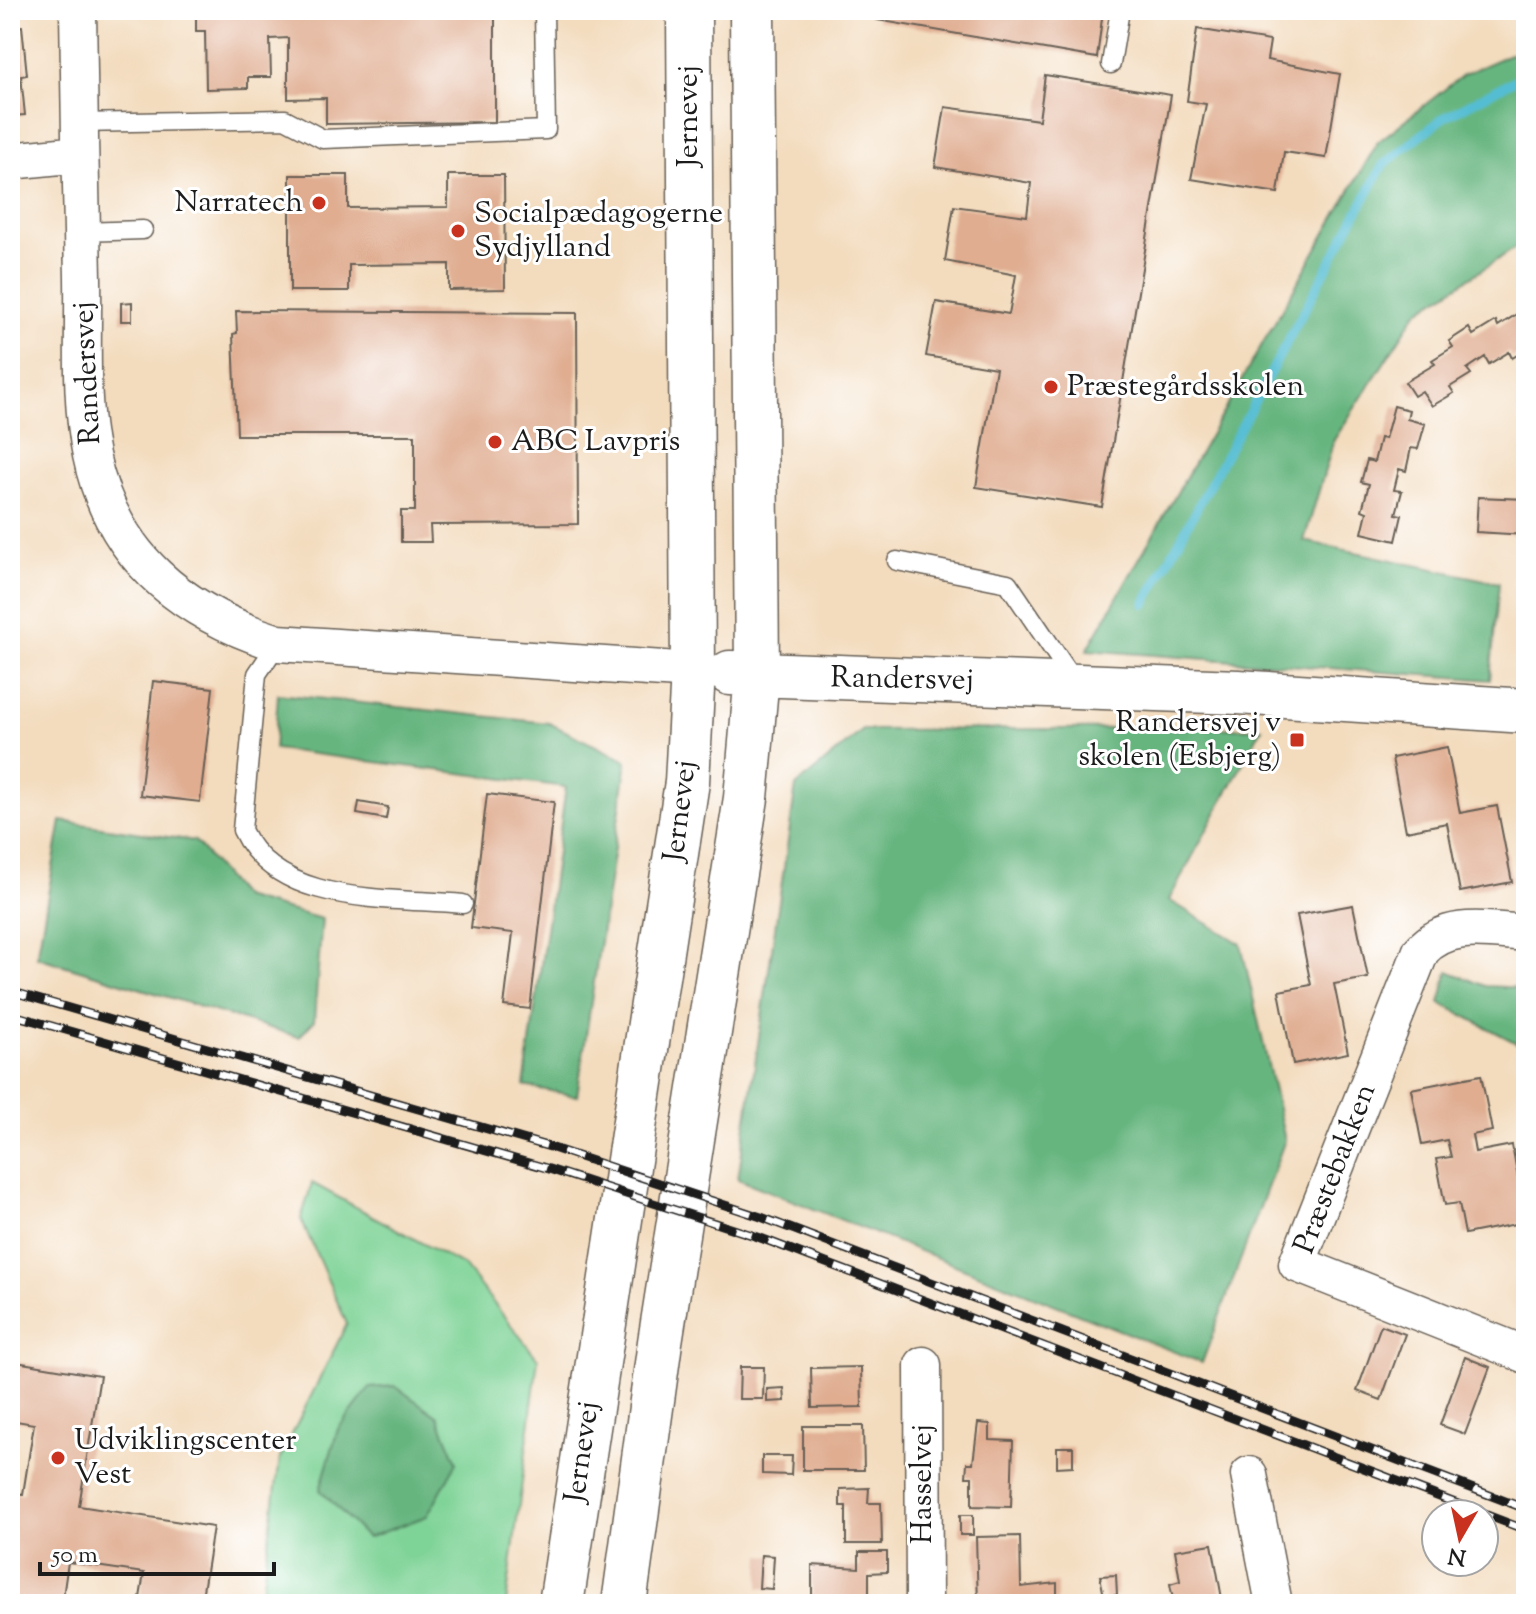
<svg xmlns="http://www.w3.org/2000/svg" width="1536" height="1614" viewBox="0 0 1536 1614" font-family="'Sorts Mill Goudy',serif">
  <style>
    .green { fill: #7ed396; stroke: #4d7859; stroke-width: 2 }
    .forest { fill: #66b57f; stroke: #41684e; stroke-width: 2 }
    .lines { fill: none; stroke-linecap: round; stroke-linejoin: round }
    .stream { stroke: #55bdd3; stroke-width: 9 }
    .building { fill: #e0ad91 }
    .lane-casing { stroke: #675f54; stroke-width: 21 }
    .street-casing { stroke: #675f54; stroke-width: 39 }
    .secondary-casing { stroke: #675f54; stroke-width: 47 }
    .lane { stroke: #fff; stroke-width: 18 }
    .street { stroke: #fff; stroke-width: 36 }
    .secondary { stroke: #fff; stroke-width: 44 }
    .rail-casing { stroke: #1c1c1c; stroke-width: 9 }
    .rail { stroke: #fff; stroke-width: 6; stroke-dasharray: 18; stroke-linecap: butt }
    .poi-dot { fill: #c8321e; stroke: #fff; stroke-width: 3 }
    .labels { text-anchor: middle; dominant-baseline: central; stroke-width: 6; stroke-linejoin: round; paint-order: stroke }
    .street-label { font-size: 30px; fill: #1c1c1c; stroke: #fff }
    .poi-label { font-size: 30px; fill: #1c1c1c; stroke: #fff; text-anchor: start }
  </style>
  <rect width="100%" height="100%" fill="#fff"/>
  <filter id="ink" filterUnits="userSpaceOnUse"><feTurbulence type="fractalNoise" baseFrequency=".0125" numOctaves="2"/><feDisplacementMap in="SourceGraphic" scale="16" xChannelSelector="R" yChannelSelector="G"/><feConvolveMatrix kernelMatrix="1 2 1 2 8 2 1 2 1" color-interpolation-filters="sRGB"/></filter>
  <filter id="wash" filterUnits="userSpaceOnUse"><feTurbulence type="fractalNoise" baseFrequency=".006" numOctaves="4" result="noise"/><feDisplacementMap in="SourceGraphic" scale="32" xChannelSelector="R" yChannelSelector="G"/><feGaussianBlur stdDeviation="1.8" result="paint"/><feColorMatrix in="noise" values="0 0 0 0 0 0 0 0 0 0 0 0 0 0 0 0 0 1.4 0 .05"/><feComposite in="paint" operator="in"/></filter>
  <g filter="url(#wash)">
    <rect width="100%" height="100%" fill="#f3dbbd"/>
    <path class="green" d="M312,1183L464,1266L538,1359L506,1604H260L280,1458L347,1324L301,1219Z"/>
    <path class="forest" d="M1526,47V241L1417,312L1334,440L1304,541L1499,583L1490,680L1087,650L1378,142L1464,74Z
      M278,694L549,723L627,761L577,1096L524,1086L566,787L274,749Z
      M1262,728L1169,900L1241,944L1285,1140L1202,1363L738,1179L796,786L863,730Z
      M61,821L195,841L242,897L322,919L314,1021L299,1037L37,957Z
      M1448,971L1485,986L1526,988V1048L1440,1003Z
      M395,1386L438,1417L457,1462L427,1516L367,1538L320,1490L338,1429L370,1388Z"/>
    <g class="lines">
      <path class="stream" d="M1145,604L1383,165L1443,118L1526,74"/>
    </g>
    <g id="blocks">
      <path class="building" d="M196,10H495V122L326,124V98L288,99V38L270,39L271,77H248V88L206,89L205,31H196Z
        M879,10H1103L1097,58L877,20Z
        M22,26L27,75L21,76L25,115L10,116V27Z
        M1197,29L1270,41L1267,60L1340,74L1326,158L1284,152L1278,193L1191,179L1206,104L1187,101Z
        M1045,75L1171,95L1102,507L976,487L996,368L926,356L936,302L1009,314L1016,275L945,261L954,206L1027,216L1031,183L935,167L945,107L1039,120Z
        M290,175H348V208L448,207V175H504L505,289L449,290V264L349,265V291H290Z
        M132,302V321H121V303Z
        M236,311L577,313L578,524L430,525L431,542H401V511H415V435H237L233,334L237,333Z
        M1517,314L1526,329V350L1512,358L1509,352L1489,364L1485,357L1467,369L1471,374L1450,387L1454,393L1432,406L1422,391L1414,396L1405,382L1435,364L1432,360L1453,347L1449,341L1469,328L1473,335L1496,321L1498,326Z
        M1394,406L1409,410L1407,419L1425,424L1418,449L1411,448L1406,471L1399,469L1394,490L1402,491L1396,514L1402,515L1396,541L1362,533L1367,512L1362,510L1369,484L1361,482L1367,460L1374,462L1380,438L1385,439Z
        M1478,497L1526,499V535L1476,532Z
        M153,681L213,688L200,802L140,795Z
        M1447,747L1460,813L1497,806L1512,882L1460,892L1447,823L1406,831L1392,758Z
        M487,794L554,802L530,1009L504,1006L513,933L471,928Z
        M359,802L388,807L386,819L357,814Z
        M1353,905L1368,978L1334,984L1348,1053L1293,1064L1279,991L1311,985L1297,915Z
        M1481,1075L1492,1131L1472,1135L1475,1152L1512,1145L1526,1222L1465,1234L1459,1203L1445,1205L1436,1159L1451,1157L1447,1140L1422,1145L1411,1089Z
        M1381,1325L1405,1334L1381,1400L1357,1391Z
        M1465,1357L1490,1367L1465,1434L1440,1425Z
        M10,1361L100,1376L79,1506L213,1527L201,1604H139L144,1573L68,1562L62,1604H10L14,1552L10,1551V1492L23,1494L34,1424L10,1420Z
        M740,1367H764L763,1399H739Z
        M861,1367L862,1407L812,1408L811,1368Z
        M784,1388L785,1401L767,1402V1389Z
        M978,1423L990,1424V1440L1013,1441L1011,1507L972,1506V1477H966L967,1463H973Z
        M803,1426H863L864,1470H803Z
        M1057,1447H1073V1466L1057,1467Z
        M762,1456H792L791,1475L762,1474Z
        M869,1488L868,1503H881L882,1544H846V1506H840V1489Z
        M960,1515H973V1535H960Z
        M1020,1536L1021,1587L1057,1583V1604H978L976,1537Z
        M1212,1544L1223,1604H1174L1170,1584L1180,1581L1175,1550Z
        M859,1552H887V1572L869,1573V1604H812V1565L859,1568Z
        M761,1555L774,1556L772,1589L759,1588Z
        M1116,1575L1117,1595H1114V1601L1105,1602L1100,1576Z"/>
    </g>
  </g>
  <g filter="url(#ink)">
    <use href="#blocks" fill-opacity="0" stroke="#675f54" stroke-width="2"/>
    <g class="lines">
      <g class="lane-casing">
        <path id="lane" d="M1111,64L1120,10
          M79,123L285,119L323,139L546,130L544,10
          M82,232L143,230
          M897,561L1008,583L1075,682
          M278,643L257,674L242,830C278,907 390,897 463,904"/>
      </g>
      <g class="street-casing">
        <path id="street" d="M78,10C79,99 81,189 83,278C84,335 79,399 91,455C112,557 183,613 278,643L693,671
          M10,161L80,154
          M1526,933C1490,931 1448,920 1421,951L1297,1264L1526,1355
          M923,1365L924,1604
          M1249,1475L1274,1604"/>
      </g>
      <g class="secondary-casing">
        <path id="secondary" d="M730,673L1238,692L1526,711
          M561,1604L687,782L693,671L689,10
          M624,1604L660,1342L746,798L757,675L752,10"/>
      </g>
      <use href="#lane" class="lane"/>
      <use href="#street" class="street"/>
      <use href="#secondary" class="secondary"/>
      <g class="rail-casing">
        <path id="rail" d="M10,991L550,1147L761,1217L1526,1509
          M10,1014L546,1168L758,1237L1526,1530"/>
      </g>
      <use href="#rail" class="rail"/>
    </g>
  </g>
  <g class="poi-dot">
    <circle cx="319" cy="203" r="8"/>
    <circle cx="458" cy="231" r="8"/>
    <circle cx="1051" cy="387" r="8"/>
    <circle cx="495" cy="442" r="8"/>
    <rect x="1289" y="732" width="16" height="16" rx="4"/>
    <circle cx="58" cy="1458" r="8"/>
  </g>
  <g class="labels">
    <g class="street-label">
      <text transform="translate(689 116) rotate(-90)">Jernevej</text>
      <text transform="translate(88 373) rotate(-93)">Randersvej</text>
      <text transform="translate(902 680) rotate(1)">Randersvej</text>
      <text transform="translate(681 811) rotate(-83)">Jernevej</text>
      <text transform="translate(1336 1169) rotate(-69)">Præstebakken</text>
      <text transform="translate(583 1452) rotate(-82)">Jernevej</text>
      <text transform="translate(923 1484) rotate(-90)">Hasselvej</text>
    </g>
    <g class="poi-label">
      <text x="303" y="203" text-anchor="end">Narratech</text>
      <text x="474" y="214">Socialpædagogerne<tspan x="474" dy="34">Sydjylland</tspan></text>
      <text x="1067" y="387">Præstegårdsskolen</text>
      <text x="511" y="442">ABC Lavpris</text>
      <text x="1281" y="723" text-anchor="end">Randersvej v<tspan x="1281" dy="34">skolen (Esbjerg)</tspan></text>
      <text x="74" y="1441">Udviklingscenter<tspan x="74" dy="34">Vest</tspan></text>
    </g>
  </g>
  <rect width="1536" height="1614" fill="none" stroke="#fff" stroke-width="40"/>
  <g transform="translate(1460 1538) rotate(189)"><circle r="38" fill="#ffffff" stroke="#a4a4a4" stroke-width="2"/>
  <path d="M0-6L14 30L0 20L-14 30Z" fill="#c8321e"/>
  <text y="-12" font-size="22" font-weight="bold" text-anchor="middle" fill="#1c1c1c">N</text>
  </g>
  <path d="M40 1562v12h234v-12" fill="none" stroke="#1c1c1c" stroke-width="4"/>
  <text x="52" y="1562" font-size="24" fill="#1c1c1c" stroke="#ffffff" stroke-width="6" paint-order="stroke">50 m</text>
</svg>
